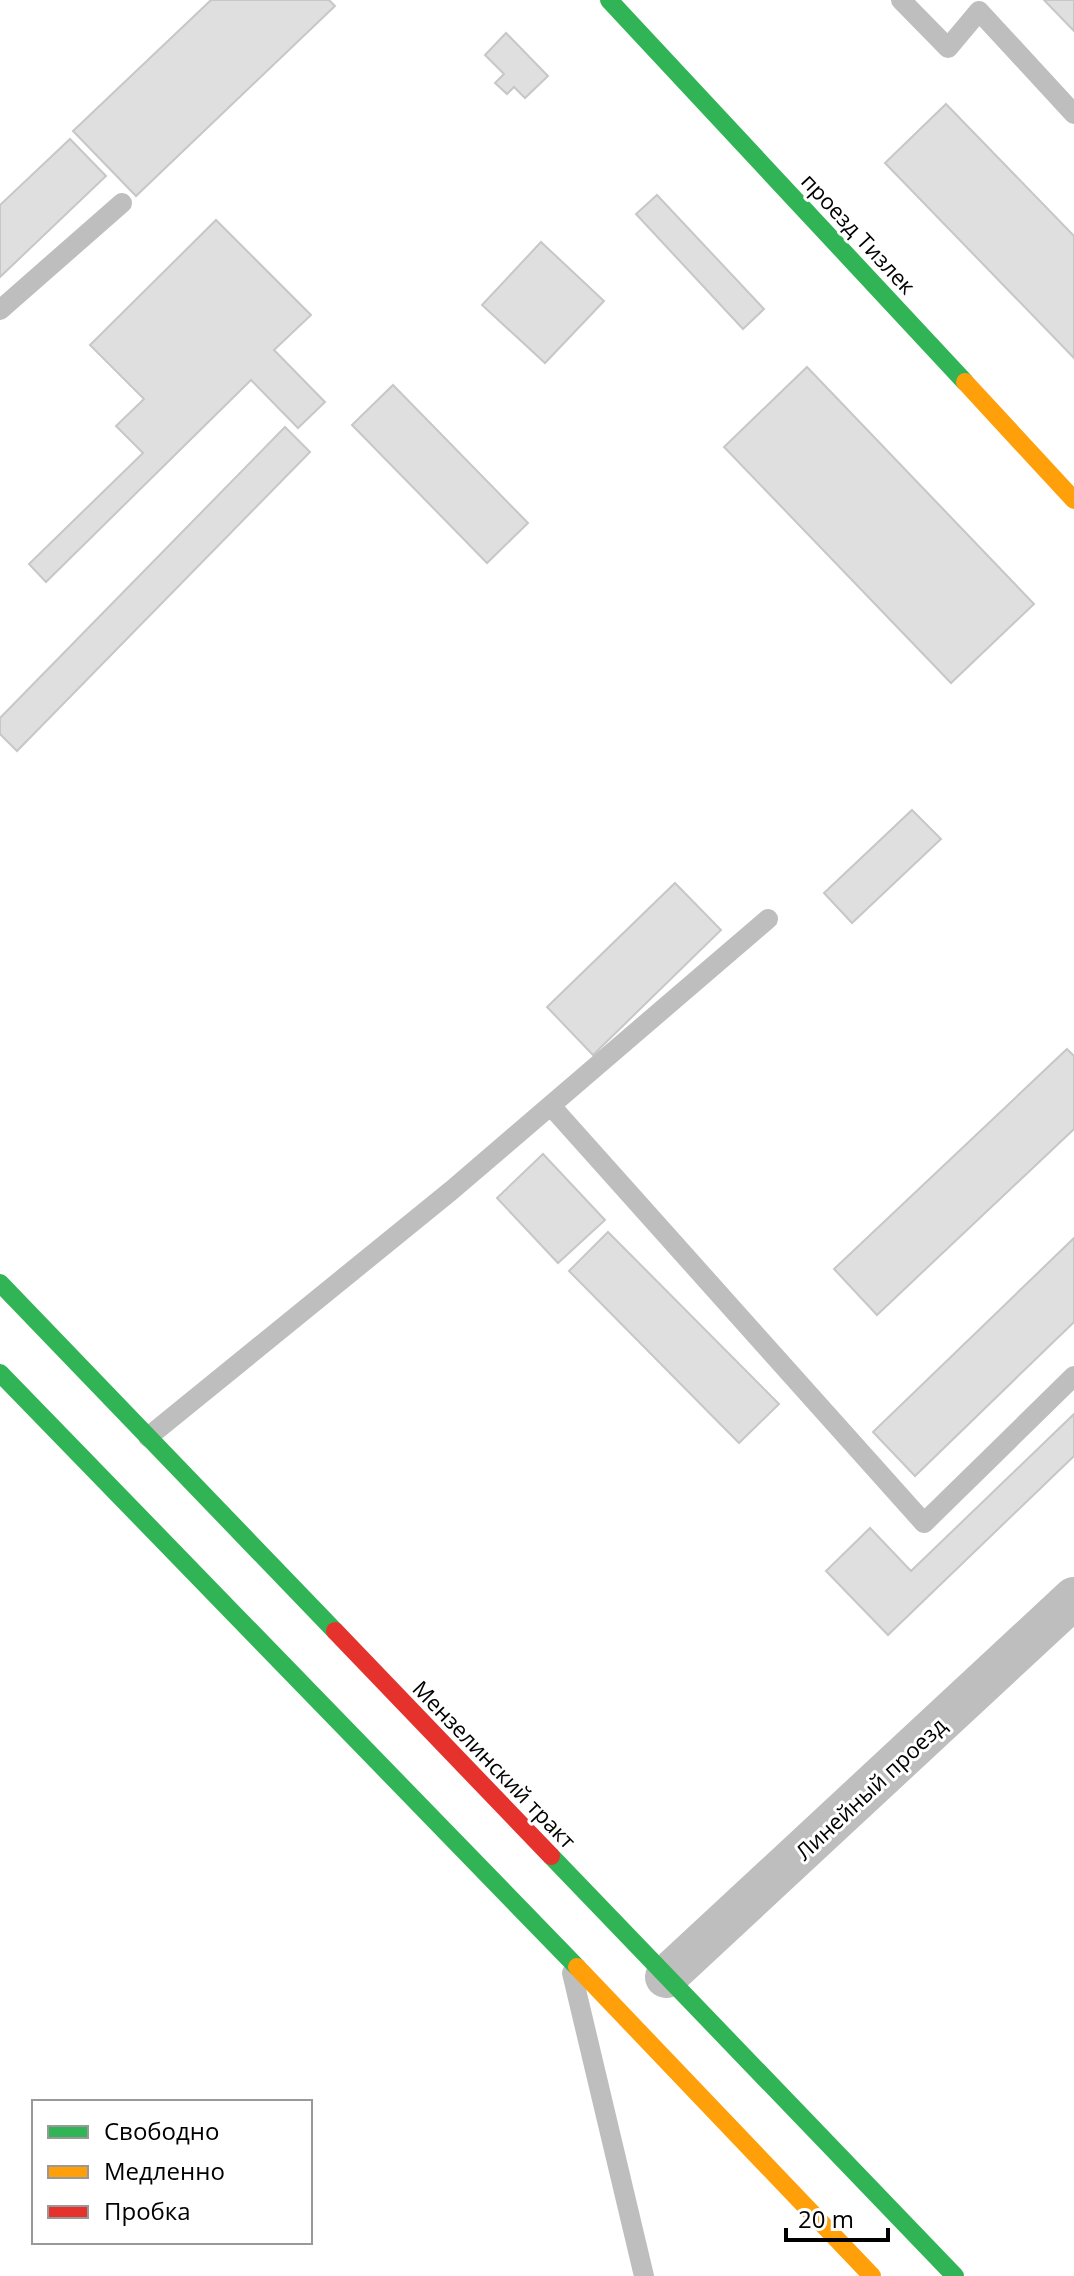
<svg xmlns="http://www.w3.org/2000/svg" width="1074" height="2276" viewBox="0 0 1074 2276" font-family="'Open Sans',sans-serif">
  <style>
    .building { fill: #dfdfdf; stroke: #c7c7c7; stroke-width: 2 }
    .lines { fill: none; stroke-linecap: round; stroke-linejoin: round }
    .lane { stroke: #bebebe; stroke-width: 20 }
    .street { stroke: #bebebe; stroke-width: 42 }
    .fast { stroke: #30b455; stroke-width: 18 }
    .slow { stroke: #ff9f0a; stroke-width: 18 }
    .jam { stroke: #e5322d; stroke-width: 18 }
    .labels { text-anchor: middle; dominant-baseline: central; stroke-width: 6; stroke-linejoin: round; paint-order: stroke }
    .street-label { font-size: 22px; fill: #000; stroke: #fff }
  </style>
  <rect width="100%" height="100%" fill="#fff"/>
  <path class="building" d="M211,0H329L335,6L136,196L73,131Z
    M1044,0H1074V31Z
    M506,33L548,76L525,98L514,87L507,94L495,83L504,74L485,55Z
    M946,104L1074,236V358L885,163Z
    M70,139L106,176L0,277V205Z
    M657,195L764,309L743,329L636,214Z
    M216,220L311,315L274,350L325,402L298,428L251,380L46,582L29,564L143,453L116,426L144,399L90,345Z
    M541,242L604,301L545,363L482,305Z
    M807,367L1034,604L951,683L724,447Z
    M393,385L528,523L487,563L352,425Z
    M285,427L310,452L17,751L0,734V718Z
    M912,810L941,839L852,923L824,893Z
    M675,883L721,930L593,1055L547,1007Z
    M1067,1049L1074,1056V1129L877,1315L834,1269Z
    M543,1154L605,1220L558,1263L497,1198Z
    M608,1232L779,1404L739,1443L569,1271Z
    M1074,1238V1322L915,1476L873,1432Z
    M1074,1414V1456L888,1635L826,1571L870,1528L911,1571Z"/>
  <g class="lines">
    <path class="lane" d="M901,0L948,48L979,11L1074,114
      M0,310L122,203
      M551,1106L924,1523L1074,1376
      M148,1437L452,1190L768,919
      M572,1973L644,2276"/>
    <path class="street" d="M666,1977L1074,1598"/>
    <path class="fast" d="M609,0L965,382
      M0,1283L335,1631
      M0,1373L577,1967
      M551,1856L955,2276"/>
    <path class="slow" d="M965,382L1074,500
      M577,1967L872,2276"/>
    <path class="jam" d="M335,1631L551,1856"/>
  </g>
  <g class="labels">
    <g class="street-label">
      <text transform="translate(859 233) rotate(47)">проезд Тизлек</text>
      <text transform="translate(495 1764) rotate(46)">Мензелинский тракт</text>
      <text transform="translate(870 1788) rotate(-43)">Линейный проезд</text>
    </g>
  </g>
  <rect x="32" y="2100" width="280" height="144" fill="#ffffff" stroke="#999999" stroke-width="2"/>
  <rect x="48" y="2126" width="40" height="12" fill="#30b455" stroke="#999999" stroke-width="2"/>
  <text x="104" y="2140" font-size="24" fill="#000000">Свободно</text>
  <rect x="48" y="2166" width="40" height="12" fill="#ff9f0a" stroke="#999999" stroke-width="2"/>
  <text x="104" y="2180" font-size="24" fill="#000000">Медленно</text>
  <rect x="48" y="2206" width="40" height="12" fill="#e5322d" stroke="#999999" stroke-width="2"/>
  <text x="104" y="2220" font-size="24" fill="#000000">Пробка</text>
  <path d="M786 2228v12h102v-12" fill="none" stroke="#000000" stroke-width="4"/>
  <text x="798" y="2228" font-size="24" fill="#000000" stroke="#ffffff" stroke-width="6" paint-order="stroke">20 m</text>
</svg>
